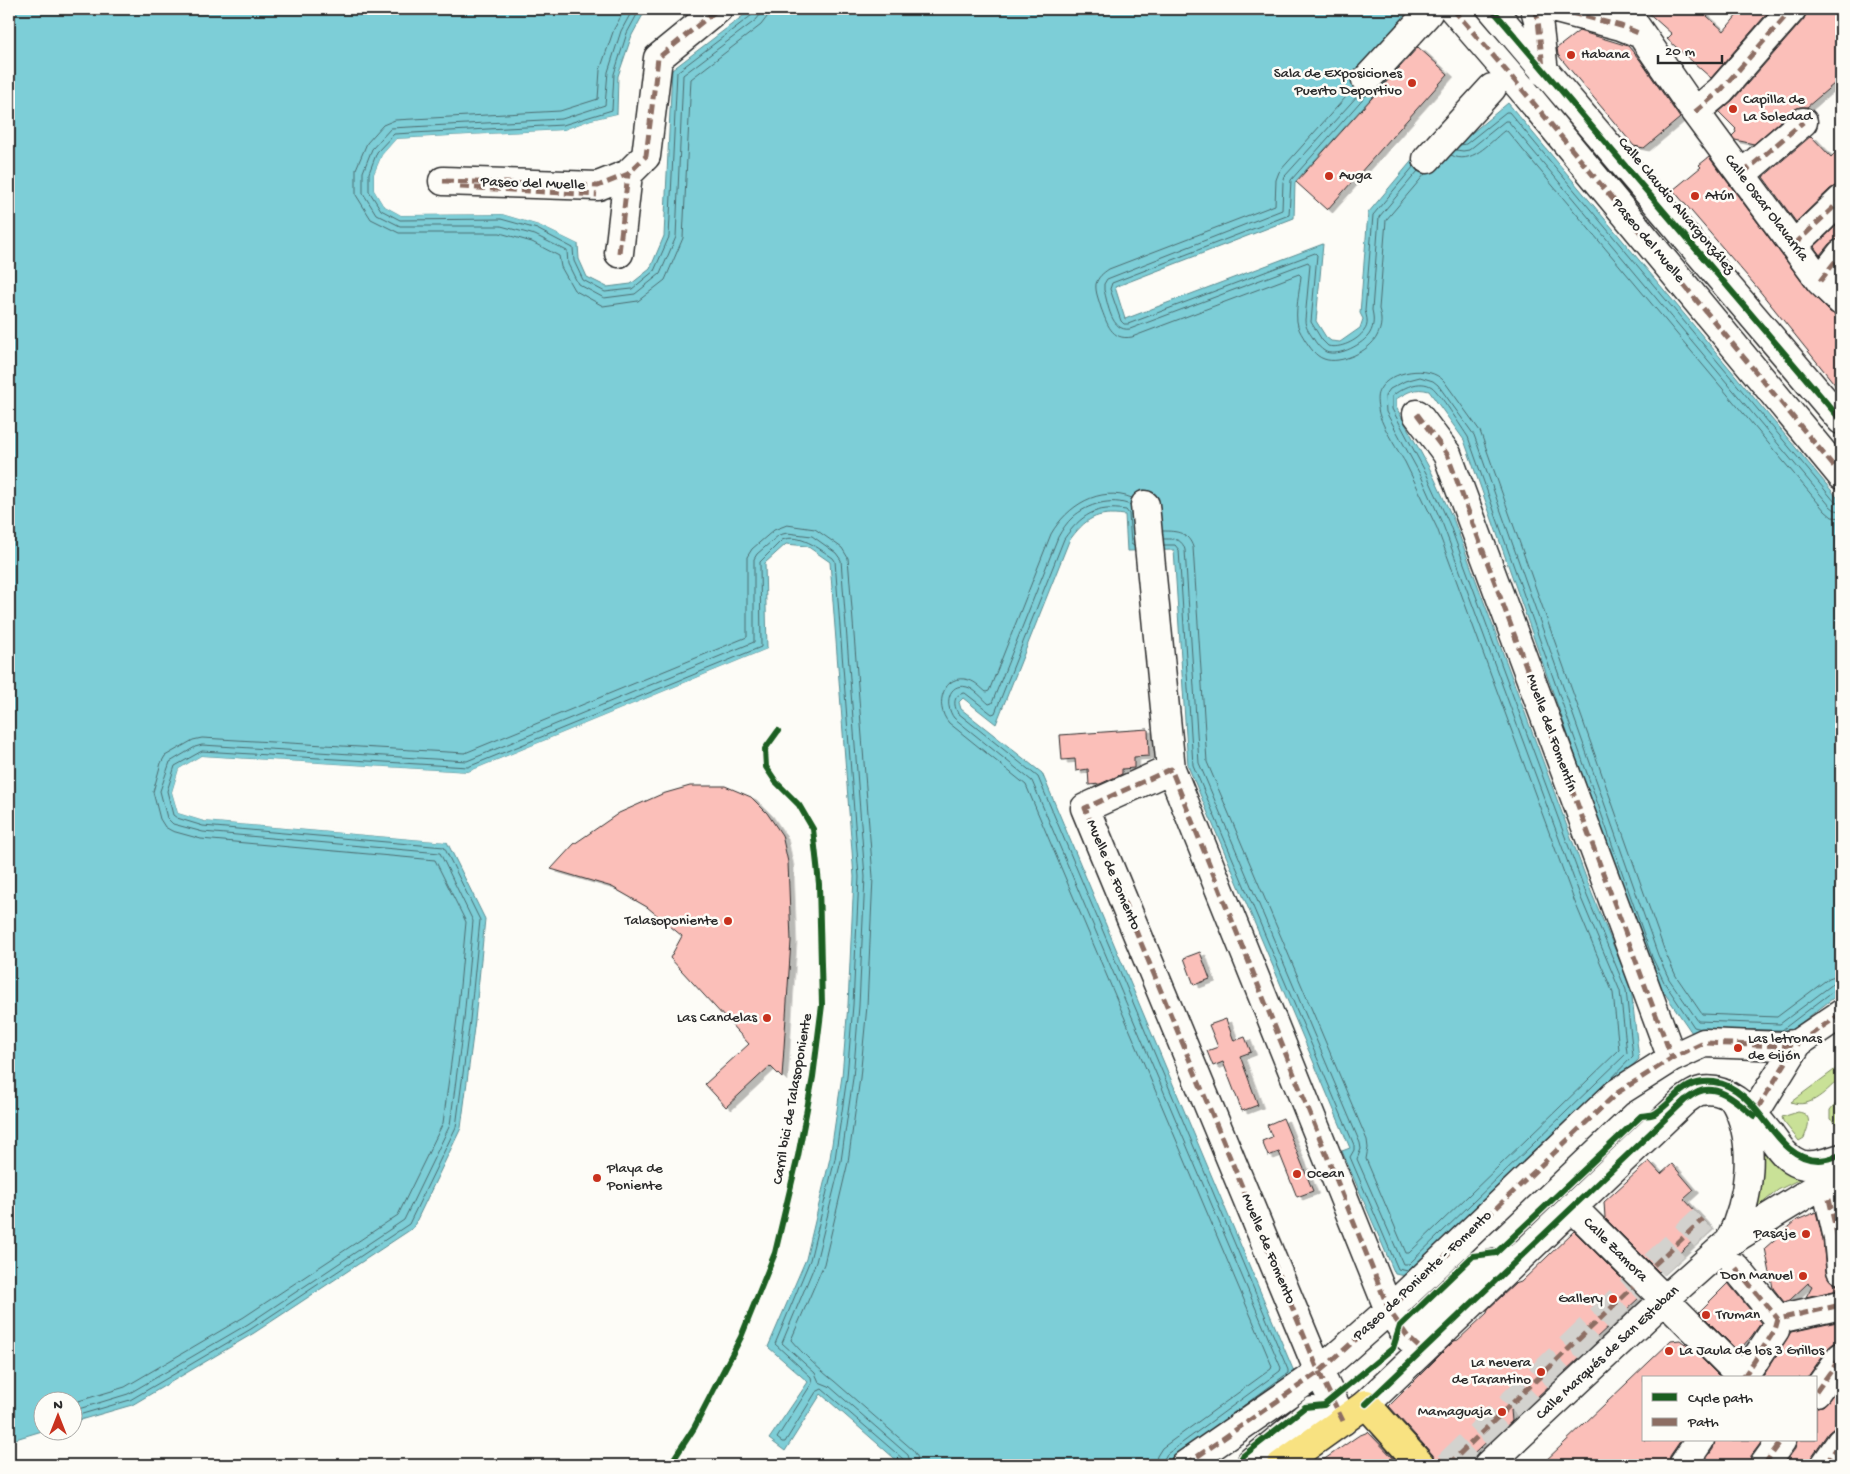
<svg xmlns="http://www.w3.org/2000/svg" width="1850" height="1474" viewBox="0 0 1850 1474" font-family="'Gochi Hand',sans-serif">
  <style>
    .green { fill: #c9e197; stroke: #7a8661 }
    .water { fill: #7dced7; stroke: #5c8d92 }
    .pier { fill: #fdfcf7 }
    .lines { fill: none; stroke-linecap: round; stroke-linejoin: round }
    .shore { stroke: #4c6c70; stroke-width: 1 }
    .building { fill: #fbbfb9; stroke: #2b2b2b; filter: url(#shadow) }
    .minor-tunnel { stroke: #d3d2ce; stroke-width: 28; stroke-dasharray: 28 14; stroke-linecap: butt }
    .minor-casing { stroke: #2b2b2b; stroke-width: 31 }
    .major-casing { stroke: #2b2b2b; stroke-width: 31 }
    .minor { stroke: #fdfcf7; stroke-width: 28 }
    .major { stroke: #f8e281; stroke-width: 28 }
    .quiet { stroke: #8d6e63; stroke-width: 5; stroke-dasharray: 10 5; stroke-linecap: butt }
    .cycleway-casing { stroke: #fdfcf7; stroke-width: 9 }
    .cycleway { stroke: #1b5e20; stroke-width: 6 }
    .poi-dot { fill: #c8321e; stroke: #fdfcf7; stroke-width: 2 }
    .labels { text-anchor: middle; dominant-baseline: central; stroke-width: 5; stroke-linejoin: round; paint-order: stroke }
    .poi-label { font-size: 15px; fill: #2b2b2b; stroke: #fdfcf7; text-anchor: start }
    .street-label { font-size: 15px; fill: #2b2b2b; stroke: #fdfcf7 }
  </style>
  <defs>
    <filter id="shadow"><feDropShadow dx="5.5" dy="3" stdDeviation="0" flood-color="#0004"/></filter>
  </defs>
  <rect width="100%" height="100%" fill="#fdfcf7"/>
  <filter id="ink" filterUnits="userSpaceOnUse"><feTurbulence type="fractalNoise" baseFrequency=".02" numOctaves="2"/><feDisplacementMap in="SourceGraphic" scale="10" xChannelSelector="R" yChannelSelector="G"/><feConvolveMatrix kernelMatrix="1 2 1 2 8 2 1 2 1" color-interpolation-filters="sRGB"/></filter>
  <g filter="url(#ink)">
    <path class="green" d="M1841,1065V1077C1828,1089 1811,1110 1791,1102Z
      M1841,1104V1123L1837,1124L1830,1119V1110L1834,1105Z
      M1798,1112C1814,1114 1808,1127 1804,1138L1799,1141L1783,1121L1782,1117Z
      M1757,1139L1808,1175L1778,1190L1759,1206H1757Z"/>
    <path class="water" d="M9,9H646L632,35L618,76L617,114L591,120L564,130L396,139L382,155L374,174V190L383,205L401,215L502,214L539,225L578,244L579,259L587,277L607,287L631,284L650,269L664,236L672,70L752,9H1414L1391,34L1412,53L1295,182L1294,218L1115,287L1125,319L1323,244L1316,321L1326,337L1331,341L1340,342L1360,328L1363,319L1360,313L1368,213L1446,120L1462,141L1508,103L1841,502V992L1784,1036L1692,1033L1659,985L1647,959L1464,440L1429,391C1415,387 1408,392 1396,399V407L1431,471L1454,521L1592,894L1631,988L1639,1059L1412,1277L1395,1274L1342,1151L1350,1148L1188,766L1174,550L1127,551L1125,515C1096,511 1085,519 1069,541L996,724L963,698L959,702L961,709L1042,773L1295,1374L1171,1465H902L821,1394L785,1451L769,1439L808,1382L768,1347L806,1259L830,1158L842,1076L848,1005L854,877L830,562L807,546L786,544L765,563L767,649L468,772L201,756L179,769L172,792L178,813L204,821L447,842L485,919L475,1020L461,1128L413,1228L254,1333L132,1405L73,1422L72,1402H42V1431L9,1441Z"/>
    <path class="pier" d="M617,114V116L564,132L397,141L384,156L377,174L376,189L385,203L402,212H502L540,222L578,242V244L539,225L502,214L401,215L383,205L374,190V174L382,155L396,139L564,130L591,120Z
      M767,649V652L469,775L202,759L181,770L174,792L180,811L204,818L446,839L447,842L204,821L178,813L172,792L179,769L201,756L468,772Z"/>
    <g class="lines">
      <path class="shore" d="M625,9L614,29L600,70L598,99L560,111L395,120L383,125L367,143L356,169V195L371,219L399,233H500L532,242L559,256L561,267L574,290L603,306L638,301L665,280L683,238L691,79L761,25L767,17L768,9
        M633,9L621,31L608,72L605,105L562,119L391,128L372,149L363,172V193L376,214L400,226H501L535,235L567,251L568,264L578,284L604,298L635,294L660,274L676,237L683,75L756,20L760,15L761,9
        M640,9L627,33L614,74L612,110L563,125L394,134L377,152L369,173V191L381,210L400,220L501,219L537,229L573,248L574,261L583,280L605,292L632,289L654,271L669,237L677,72L752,15L754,9
        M1354,88L1279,172L1276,180L1275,205L1109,269C1103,273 1098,277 1096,284C1095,292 1099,300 1101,308C1107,323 1111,341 1132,337L1299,274L1301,276C1300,289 1294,314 1298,326C1299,331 1303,336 1305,340C1310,347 1315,356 1324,359C1340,365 1370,351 1377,336C1382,327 1382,318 1379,309L1386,220L1425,174
        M1360,93L1285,176L1283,182L1282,210L1107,279L1104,284V290C1108,304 1111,332 1130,329L1308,262L1310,265L1305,320C1305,327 1309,332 1313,338C1316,343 1320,349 1326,352C1339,357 1364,344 1370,333C1374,326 1374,318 1372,310L1379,217L1418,171
        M1367,94L1291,180L1289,215L1112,283L1110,289L1121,321L1124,324H1128L1315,253L1317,255L1311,322L1322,340L1328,346C1340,349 1357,341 1364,331C1369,325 1367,317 1365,311L1373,215L1414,166
        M1460,145L1466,144L1506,112H1509L1835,502L1841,505
        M1456,150L1463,151L1469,150L1505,121H1508L1830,506L1835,510L1841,511
        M1451,155C1471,166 1489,143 1504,131H1507L1825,511L1832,517L1841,518
        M1132,498C1099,485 1067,506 1051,534L989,691L986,692C981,688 976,682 969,680C944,672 933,705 949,723L1026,785L1272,1366L1271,1369L1162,1448L1157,1456L1155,1465
        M1130,505C1112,497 1087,504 1073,517C1067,522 1062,530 1058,537L992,703L989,704C983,699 975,689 967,687C948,682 944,705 954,718L1032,781L1281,1368L1280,1371L1167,1454L1164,1459L1163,1465
        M1163,531C1177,531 1188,532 1193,547L1207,762L1367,1140L1368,1148L1366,1159L1406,1253H1409L1619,1050L1613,993L1574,900L1437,528C1426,506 1416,484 1405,462C1397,449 1379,422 1378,408C1377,401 1376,395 1380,389C1390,371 1429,364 1444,381L1480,431L1665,952L1676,976L1702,1014L1777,1017L1829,978L1841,974
        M1163,539C1174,539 1182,538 1185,550L1199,763L1360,1143L1361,1149L1357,1159L1403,1264H1409L1627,1053L1620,991L1581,898L1443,525L1421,476L1386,412L1385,396L1390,389L1405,381L1420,377L1433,381L1438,385L1474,435L1658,955L1669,979L1698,1021L1780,1024L1833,984L1841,982
        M1164,545H1175L1179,550L1193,765L1354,1145V1150L1350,1157L1398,1269L1408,1271
        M1134,546L1131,544L1129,514L1126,510C1096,505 1081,515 1064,539L995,713L992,714L965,693C953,694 953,705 958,713L1038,777L1288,1370V1373L1235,1412
        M1749,1030H1782L1836,989L1841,988
        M1609,1081L1633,1056L1626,990L1587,896L1449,523L1426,473L1392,409V396C1402,388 1420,379 1432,387C1439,392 1462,428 1468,437L1652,957L1664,982L1694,1027L1702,1029
        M72,1403L125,1387L244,1317L398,1215L443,1123L457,1018L466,922L435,860L201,839L172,831L165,827L160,819L153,792L161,763L165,756L193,740L202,738L465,753L747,637V557L752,549L774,530L787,525L815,529L842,548L848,558L873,877L867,1006L860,1078L848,1162L824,1264L791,1340C802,1353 822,1372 834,1381L913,1450L917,1456L919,1465
        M72,1411L128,1394L248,1324L404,1220L450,1125L464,1019L473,921L440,853L203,832L173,824L167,818L160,791L170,762L195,747L202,745L467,761L754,642V559L757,554L779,535L787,533L812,536L836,553L841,560L865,877L859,1006L853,1078L841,1161L816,1262L782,1343L815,1373L819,1382L829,1386L908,1455L911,1465
        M72,1417L130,1400L251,1329L409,1224L456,1127L470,1020L480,920L444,847L203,826L177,818L173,815L167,791L175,766L202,751L468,767L761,647L760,562L782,540C800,533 818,548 833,558L835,561L859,877L853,1005L847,1077L835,1159L810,1260L775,1344L811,1377L812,1383L777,1438L782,1442H785L816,1392L822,1389L903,1459L905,1465"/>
    </g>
    <path class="building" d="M1644,9H1699L1724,31L1742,9H1771L1711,78L1667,39L1672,34Z
      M1807,9H1841V78L1807,107H1800L1793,110L1754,144L1735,140L1732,136L1736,132L1735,130L1736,129L1719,112L1733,100L1804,19Z
      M1579,31L1628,46L1640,60L1680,118L1644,148L1634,146L1558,55L1557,48Z
      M1418,47L1448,74L1327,210L1296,182Z
      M1811,136L1831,157L1841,147V185H1837L1830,189L1796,222L1763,177Z
      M1709,157L1808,290L1830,312L1837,316H1841V392L1754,284L1673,190L1701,167L1699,165Z
      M1841,221V239L1835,240L1829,244L1820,255L1814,247Z
      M1148,729L1149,756L1134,757V768L1122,769V774L1100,784L1089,785L1088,769L1076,771L1075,759L1062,760L1060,735Z
      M690,786H725L751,797L767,813L782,835L788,862L791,941L782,1078L770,1066L726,1107L705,1084L749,1044L670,958L682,936L647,907L612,887L551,869L574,844L619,813L662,794Z
      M1200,952L1210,979L1194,985L1184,958Z
      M1226,1019L1234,1041L1245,1037L1251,1052L1240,1056L1258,1105L1242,1111L1223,1062L1213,1066L1207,1051L1218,1047L1209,1025Z
      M1283,1118L1313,1191L1297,1197L1279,1152L1268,1156L1262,1141L1272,1137L1267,1125Z
      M1649,1161L1661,1174L1672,1164L1694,1190L1684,1199L1709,1226L1659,1272L1605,1218L1604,1202Z
      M1816,1212L1823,1240L1826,1272L1829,1279L1837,1285L1838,1290L1806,1297L1812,1286L1808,1283L1790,1300L1784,1302L1773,1288L1765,1248L1797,1220Z
      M1574,1231L1640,1297L1579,1354V1358L1563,1373H1549L1550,1385L1523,1410H1511L1512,1421L1499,1433H1496L1462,1465H1436L1433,1455L1389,1406L1454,1341L1458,1340L1487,1313L1488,1309L1515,1284L1521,1282Z
      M1728,1283L1761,1323L1751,1337L1738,1351L1699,1312Z
      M1837,1322L1841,1330V1342L1834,1343L1828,1348L1807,1378H1762L1791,1332Z
      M1680,1340L1695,1352L1721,1378H1644V1440H1681L1670,1456L1668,1465H1541L1671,1341Z
      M1841,1384V1427L1834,1428L1828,1433L1812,1456L1810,1465H1783L1795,1449L1797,1440H1816V1407L1823,1406L1828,1401Z
      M1368,1432L1400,1465H1316L1358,1436Z
      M1715,1440H1763L1751,1456L1749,1465H1702L1713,1449Z"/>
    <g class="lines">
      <path class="minor-tunnel" d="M1654,1265L1703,1219
        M1448,1465L1633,1287"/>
      <g class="minor-casing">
        <path id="minor" d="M1453,9L1521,88L1841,475
          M1492,9L1841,420
          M1535,9L1538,20L1544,72
          M1556,9L1621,26L1641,34
          M1624,9L1695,112L1820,281L1841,301
          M1366,80L1428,13
          M1695,112L1721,90L1792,9
          M1427,159L1492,88
          M1742,174L1803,122
          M443,181L598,186L628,174L646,156L658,58L718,9
          M1794,245L1841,200
          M619,253L628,174
          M1820,281L1841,254
          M1417,414L1447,454L1672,1058
          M1145,505L1171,769
          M1757,1109L1798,1043
          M1829,1199L1838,1238L1841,1270
          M1572,1207L1743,1378
          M1729,1242C1750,1200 1758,1142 1734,1100
          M1736,1268L1778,1319
          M1423,1320L1481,1267L1517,1258
          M1743,1378L1775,1330L1778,1319L1841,1305
          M1816,1392L1841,1357
          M1366,1404L1685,1100C1690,1097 1695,1092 1701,1091C1729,1085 1755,1115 1770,1135C1778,1146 1786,1159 1800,1164C1812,1168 1829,1162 1841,1158
          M1343,1421L1319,1372L1085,808L1171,769L1389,1310L1408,1337L1422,1350
          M1185,1465L1319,1372L1389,1310L1617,1093L1672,1058L1704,1043L1783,1046L1798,1043L1841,1014
          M1251,1465L1252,1461L1313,1411
          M1488,1465L1664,1300L1729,1242L1813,1190L1841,1180
          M1683,1465L1700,1440
          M1764,1465L1782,1440
          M1825,1465L1841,1442"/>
      </g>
      <g class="major-casing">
        <path id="major" d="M1281,1465L1366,1404L1421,1465"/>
      </g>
      <use href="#minor" class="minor"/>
      <use href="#major" class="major"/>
      <path class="quiet" d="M1453,9L1521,88L1841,475
        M1535,9L1538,20L1543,68
        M1556,9L1621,26L1641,34
        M1695,112L1721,90L1792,9
        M1742,174L1803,122
        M443,181L598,186L628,174L646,156L658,58L718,9
        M460,187L597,195
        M1794,245L1841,200
        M619,253L628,174
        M1820,281L1841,254
        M1417,414L1447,454L1672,1058
        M1757,1109L1798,1043
        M1829,1199L1838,1238L1841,1270
        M1654,1265L1703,1219
        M1736,1268L1778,1319
        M1743,1378L1775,1330L1778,1319L1841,1305
        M1816,1392L1841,1357
        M1343,1421L1319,1372L1085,808L1171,769L1389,1310L1408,1337L1422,1350
        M1185,1465L1319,1372L1389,1310L1617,1093L1672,1058L1704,1043L1783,1046L1798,1043L1841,1014
        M1448,1465L1633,1287
        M1764,1465L1782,1440
        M1825,1465L1841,1442"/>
      <g class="cycleway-casing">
        <path id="cycleway" d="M1492,9L1841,420
          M1366,1404L1685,1100C1689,1098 1693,1094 1698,1092C1719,1083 1739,1104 1754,1116
          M670,1465L694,1428L741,1337L775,1253L798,1156L813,1077L822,1005L819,884L816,856L813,829L799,805L776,782L766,767L765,749L778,731
          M1238,1465L1243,1456L1305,1407L1324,1405L1393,1348L1400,1326L1473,1256L1496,1253L1641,1116C1645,1115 1652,1116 1656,1113C1677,1099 1683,1079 1714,1082C1762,1088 1773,1161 1819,1160C1826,1160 1834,1157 1841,1155"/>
      </g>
      <use href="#cycleway" class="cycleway"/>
    </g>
  </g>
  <g class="poi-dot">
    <circle cx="1571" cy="55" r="5"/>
    <circle cx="1412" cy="83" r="5"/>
    <circle cx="1733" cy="109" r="5"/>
    <circle cx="1329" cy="176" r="5"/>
    <circle cx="1695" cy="196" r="5"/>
    <circle cx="728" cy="921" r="5"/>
    <circle cx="767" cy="1018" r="5"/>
    <circle cx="1738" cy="1048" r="5"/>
    <circle cx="1297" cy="1174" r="5"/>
    <circle cx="597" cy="1178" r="5"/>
    <circle cx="1806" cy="1234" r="5"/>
    <circle cx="1803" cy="1276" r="5"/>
    <circle cx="1613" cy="1299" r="5"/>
    <circle cx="1706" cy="1315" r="5"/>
    <circle cx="1669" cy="1351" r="5"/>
    <circle cx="1541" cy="1372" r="5"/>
    <circle cx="1502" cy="1412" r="5"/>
  </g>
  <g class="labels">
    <g class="poi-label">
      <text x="1581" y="55">Habana</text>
      <text x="1402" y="74" text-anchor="end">Sala de Exposiciones<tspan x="1402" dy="17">Puerto Deportivo</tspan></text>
      <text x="1743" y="100">Capilla de<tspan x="1743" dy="17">La Soledad</tspan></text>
      <text x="1339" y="176">Auga</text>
      <text x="1705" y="196">Atún</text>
      <text x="718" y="921" text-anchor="end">Talasoponiente</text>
      <text x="757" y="1018" text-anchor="end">Las Candelas</text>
      <text x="1748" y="1039">Las letronas<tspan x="1748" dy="17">de Gijón</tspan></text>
      <text x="607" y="1169">Playa de<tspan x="607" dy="17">Poniente</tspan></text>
      <text x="1307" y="1174">Ocean</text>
      <text x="1796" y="1234" text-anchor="end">Pasaje</text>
      <text x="1793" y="1276" text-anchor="end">Don Manuel</text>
      <text x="1603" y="1299" text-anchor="end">Gallery</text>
      <text x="1716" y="1315">Truman</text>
      <text x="1679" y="1351">La Jaula de los 3 Grillos</text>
      <text x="1531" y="1363" text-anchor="end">La nevera<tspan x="1531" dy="17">de Tarantino</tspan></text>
      <text x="1492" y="1412" text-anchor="end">Mamaguaja</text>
    </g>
    <g class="street-label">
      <text transform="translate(533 184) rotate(2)">Paseo del Muelle</text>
      <text transform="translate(1676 206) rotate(50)">Calle Claudio Alvargonzález</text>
      <text transform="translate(1766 208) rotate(53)">Calle Oscar Olavarría</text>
      <text transform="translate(1648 241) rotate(50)">Paseo del Muelle</text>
      <text transform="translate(1551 733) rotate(70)">Muelle del Fomentín</text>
      <text transform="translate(1113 875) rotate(67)">Muelle de Fomento</text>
      <text transform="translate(793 1099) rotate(-80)">Carril bici de Talasoponiente</text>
      <text transform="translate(1268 1249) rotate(67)">Muelle de Fomento</text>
      <text transform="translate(1615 1250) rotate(45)">Calle Zamora</text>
      <text transform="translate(1423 1276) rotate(-43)">Paseo de Poniente - Fomento</text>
      <text transform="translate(1608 1353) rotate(-43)">Calle Marqués de San Esteban</text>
    </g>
  </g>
  <rect width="1850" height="1474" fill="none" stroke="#fdfcf7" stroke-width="30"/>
  <rect x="15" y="15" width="1820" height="1444" fill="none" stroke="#2b2b2b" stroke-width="2" filter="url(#ink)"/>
  <rect x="1642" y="1376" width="175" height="65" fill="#fdfcf7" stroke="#a9a8a5"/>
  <rect x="1652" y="1393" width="25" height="8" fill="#1b5e20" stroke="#a9a8a5"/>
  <text x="1688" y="1402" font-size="15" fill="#2b2b2b">Cycle path</text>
  <rect x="1652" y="1418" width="25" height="8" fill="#8d6e63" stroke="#a9a8a5"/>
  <text x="1688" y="1426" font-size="15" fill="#2b2b2b">Path</text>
  <g transform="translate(58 1416)"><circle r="24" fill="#fdfcf7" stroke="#a9a8a5"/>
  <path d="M0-4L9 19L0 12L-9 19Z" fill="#c8321e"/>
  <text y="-8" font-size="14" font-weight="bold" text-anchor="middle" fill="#2b2b2b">N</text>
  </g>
  <path d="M1658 55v8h64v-8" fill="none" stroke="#2b2b2b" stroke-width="2.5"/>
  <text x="1665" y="55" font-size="15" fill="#2b2b2b" stroke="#fdfcf7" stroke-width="4" paint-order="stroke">20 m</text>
</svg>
